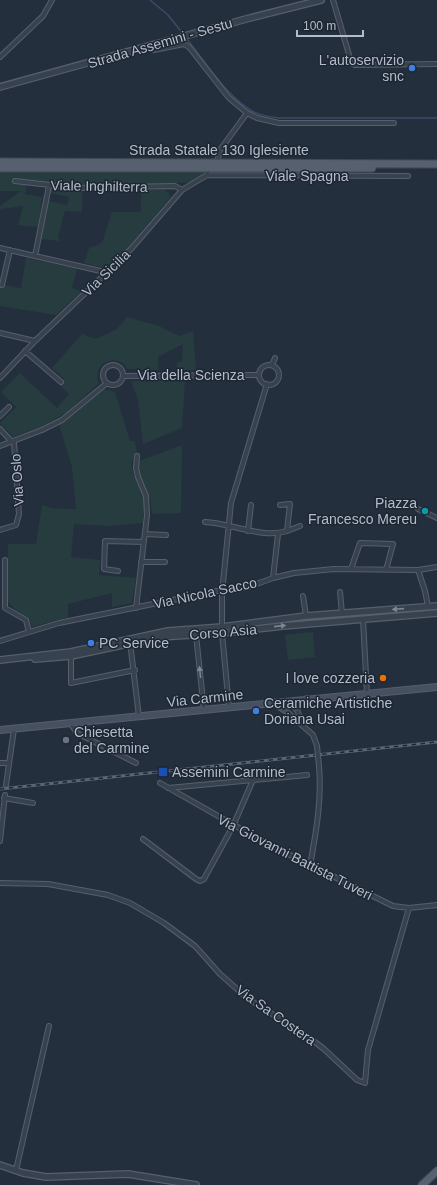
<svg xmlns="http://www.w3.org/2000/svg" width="437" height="1185" viewBox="0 0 437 1185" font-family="Arial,sans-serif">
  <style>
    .green { fill: #263c3f }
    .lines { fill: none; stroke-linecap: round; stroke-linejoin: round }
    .stream { stroke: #394c67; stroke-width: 1.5 }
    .minor-casing { stroke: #565f6c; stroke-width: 6 }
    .tertiary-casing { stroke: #565f6c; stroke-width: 8 }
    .secondary-casing { stroke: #565f6c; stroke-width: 8 }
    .primary-casing { stroke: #414a57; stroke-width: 9 }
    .minor { stroke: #38414e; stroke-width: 4 }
    .tertiary { stroke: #38414e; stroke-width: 5.5 }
    .secondary { stroke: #465061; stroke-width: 6 }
    .primary { stroke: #56606e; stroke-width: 7 }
    .rail-casing { stroke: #5a6575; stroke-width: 3 }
    .rail { stroke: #1d2633; stroke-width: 1.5; stroke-dasharray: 4.5; stroke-linecap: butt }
    .minor-bridge-casing { stroke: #565f6c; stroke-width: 6; stroke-linecap: butt }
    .minor-bridge { stroke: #38414e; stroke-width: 4 }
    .oneway { fill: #7c8592 }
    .shop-dot { fill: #3f7fe0; stroke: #1d2633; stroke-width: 1.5 }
    .culture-dot { fill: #0f9aa8; stroke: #1d2633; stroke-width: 1.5 }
    .food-dot { fill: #e8710a; stroke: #1d2633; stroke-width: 1.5 }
    .worship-dot { fill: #6b7280; stroke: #1d2633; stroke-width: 1.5 }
    .transit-dot { fill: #1a4fb4; stroke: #1d2633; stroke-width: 1.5 }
    .labels { text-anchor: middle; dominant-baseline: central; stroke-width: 3; stroke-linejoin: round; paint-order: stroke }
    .street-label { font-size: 14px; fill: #b4bcc9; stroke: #1d2633 }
    .poi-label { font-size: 14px; fill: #b4bcc9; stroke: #1d2633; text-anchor: start }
  </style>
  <rect width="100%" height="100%" fill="#242f3e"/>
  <path class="green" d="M0,171H202L203,176L193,182L131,186L49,184L39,181L15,179L14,182L27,185L25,194L42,197L38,227L18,225L23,206L0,209V206L21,191H0Z
    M164,189L169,193L170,198L128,248L105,268L84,263L89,248L100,244L103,240L112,212H141V191Z
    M51,190L82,192V212L65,211L58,237L60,241L41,239L48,201L67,205L69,197L50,193Z
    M26,258L77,269L72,288L82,291L56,315L0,306V284L21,288Z
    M127,317L159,326L179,336L193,331L196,370H177V363L182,361L183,344L158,357L159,370L127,369C122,357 107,358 99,368L97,379L99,383L95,387L67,412L39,428L13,437L0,423L16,407L1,392L20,373L57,408L69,394L60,385L64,379L52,368L82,334L96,339L117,329Z
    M131,381H185L182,428L143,444L138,400Z
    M104,389L115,392L130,441H135L137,452L131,463C133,478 138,479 143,491C146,501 143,514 143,523L108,526L74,524L71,557L100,560L99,575L136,578L132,603L112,607V593L68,604V617L32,627L30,620L17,611L8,602V544H36L42,505L51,508L76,509L72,467L59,425Z
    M182,445L181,513L152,514L150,498L139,474V461Z
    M313,632L315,657L288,660L285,635Z"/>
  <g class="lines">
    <path class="stream" d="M150,0L168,15L184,35
      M186,38C205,61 226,96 252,111C261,116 270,117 279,118H437"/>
    <g class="minor-casing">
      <path id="minor" d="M333,0L350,58L351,63L355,65L437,64
        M149,47L154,50L184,44L189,47L229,98L247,113L257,118L279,123H394
        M0,57L43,16L52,0
        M217,163L220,150L247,113
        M207,175L408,176
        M15,181L76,188L175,186L182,190
        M0,248L105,272
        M35,256L49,186
        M2,285L10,250
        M0,333L35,341
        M25,351L61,382
        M272,365L275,358
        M103 375a10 10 0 1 1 20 0a10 10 0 1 1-20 0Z
        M259 375a10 10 0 1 1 20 0a10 10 0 1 1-20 0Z
        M123,376L259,375
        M0,378L35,341L131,249L182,190L207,175L208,168
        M0,416L9,407
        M0,429L12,442
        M0,446L42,430L62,420L107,383
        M418,509L437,518
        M205,522C231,523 262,539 287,531L290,504L280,505
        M0,530L16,525L19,514L14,442
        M248,531L251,505
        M287,531L300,526
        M145,534L166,535
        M5,560V608L26,620L29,632
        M141,562H165
        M351,569L360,543L393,544L386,570
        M418,570L425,591L428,607
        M118,571L104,569L105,541L144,542
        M273,578L278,534
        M340,592L342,613
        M303,596L306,616
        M136,608L147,515L146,496L138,477L136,468L137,456
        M363,619L367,694
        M222,627V593L231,503L267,384
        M222,633L229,707
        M196,635L204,710
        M0,641L59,623L222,590L248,587L273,578L294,573L334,569L418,570L437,567
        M130,642L139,717
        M71,654V683L135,670
        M284,701L285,710L313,735L317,746
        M296,707L302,723
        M71,724L77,733L136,763
        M0,763H9
        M160,783L264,842L393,906L409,908L437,905
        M6,785L14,729
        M168,788L307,775
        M4,798L33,803
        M143,839L196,879L200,881L204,879L233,826L253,780
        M0,841L5,795
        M310,866C316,832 322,800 319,766
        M0,883L48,884L108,895L130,903L164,923L195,946L220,974L247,998L307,1036L324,1049L357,1080L365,1083L368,1050L409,908
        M16,1170L49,1026"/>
    </g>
    <g class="tertiary-casing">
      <path id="tertiary" d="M0,87L246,19L321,0
        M35,659L71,656L160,637L222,633L283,626L437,613
        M0,660L71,652L168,631L222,627L306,616L437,606
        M0,1165L23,1173L46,1177L128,1174L196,1185"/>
    </g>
    <g class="secondary-casing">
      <path id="secondary" d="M273,702L285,710
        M296,708L307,699
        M0,730L437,687"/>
    </g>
    <g class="primary-casing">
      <path id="primary" d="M0,162L437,164
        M0,168H372
        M422,1185L437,1171"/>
    </g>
    <use href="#minor" class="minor"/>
    <use href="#tertiary" class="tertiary"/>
    <use href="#secondary" class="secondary"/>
    <use href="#primary" class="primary"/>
    <g class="rail-casing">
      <path id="rail" d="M0,789L437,742"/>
    </g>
    <use href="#rail" class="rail"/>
    <g class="minor-bridge-casing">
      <path id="minor-bridge" d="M317,746L319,766"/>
    </g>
    <use href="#minor-bridge" class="minor-bridge"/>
  </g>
  <defs><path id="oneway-solid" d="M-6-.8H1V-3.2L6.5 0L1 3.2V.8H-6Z"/></defs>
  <g class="oneway">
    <use href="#oneway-solid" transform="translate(398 609) rotate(176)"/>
    <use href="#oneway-solid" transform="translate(280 626) rotate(-6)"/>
    <use href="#oneway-solid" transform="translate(200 672) rotate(-96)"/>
  </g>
  <g class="shop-dot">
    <circle cx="412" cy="68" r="4"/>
    <circle cx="91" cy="643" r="4"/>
    <circle cx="256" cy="711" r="4"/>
  </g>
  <circle class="culture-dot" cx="425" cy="511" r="4"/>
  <circle class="food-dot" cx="383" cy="678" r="4"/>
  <circle class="worship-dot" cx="66" cy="740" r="4"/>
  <rect class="transit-dot" x="158" y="767" width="10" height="10" rx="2"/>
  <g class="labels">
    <g class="street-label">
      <text transform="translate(160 43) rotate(-16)">Strada Assemini - Sestu</text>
      <text x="219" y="150">Strada Statale 130 Iglesiente</text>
      <text x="307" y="176">Viale Spagna</text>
      <text transform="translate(99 186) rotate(1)">Viale Inghilterra</text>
      <text transform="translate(106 273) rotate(-44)">Via Sicilia</text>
      <text x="191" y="375">Via della Scienza</text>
      <text transform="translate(17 480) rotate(-94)">Via Oslo</text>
      <text transform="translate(205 593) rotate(-12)">Via Nicola Sacco</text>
      <text transform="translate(223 632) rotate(-5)">Corso Asia</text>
      <text transform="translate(205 698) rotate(-6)">Via Carmine</text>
      <text transform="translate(295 857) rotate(27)">Via Giovanni Battista Tuveri</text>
      <text transform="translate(276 1015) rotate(35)">Via Sa Costera</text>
    </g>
    <g class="poi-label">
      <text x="404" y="60" text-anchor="end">L'autoservizio<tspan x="404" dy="16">snc</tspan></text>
      <text x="417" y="503" text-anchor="end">Piazza<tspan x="417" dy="16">Francesco Mereu</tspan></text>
      <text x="99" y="643">PC Service</text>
      <text x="375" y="678" text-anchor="end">I love cozzeria</text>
      <text x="264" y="703">Ceramiche Artistiche<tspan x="264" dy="16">Doriana Usai</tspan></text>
      <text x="74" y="732">Chiesetta<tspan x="74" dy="16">del Carmine</tspan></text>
      <text x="172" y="772">Assemini Carmine</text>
    </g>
  </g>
  <path d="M297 30v6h66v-6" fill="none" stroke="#b4bcc9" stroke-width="2"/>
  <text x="303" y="30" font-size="12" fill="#b4bcc9" stroke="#1d2633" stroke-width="3" paint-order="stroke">100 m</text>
</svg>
